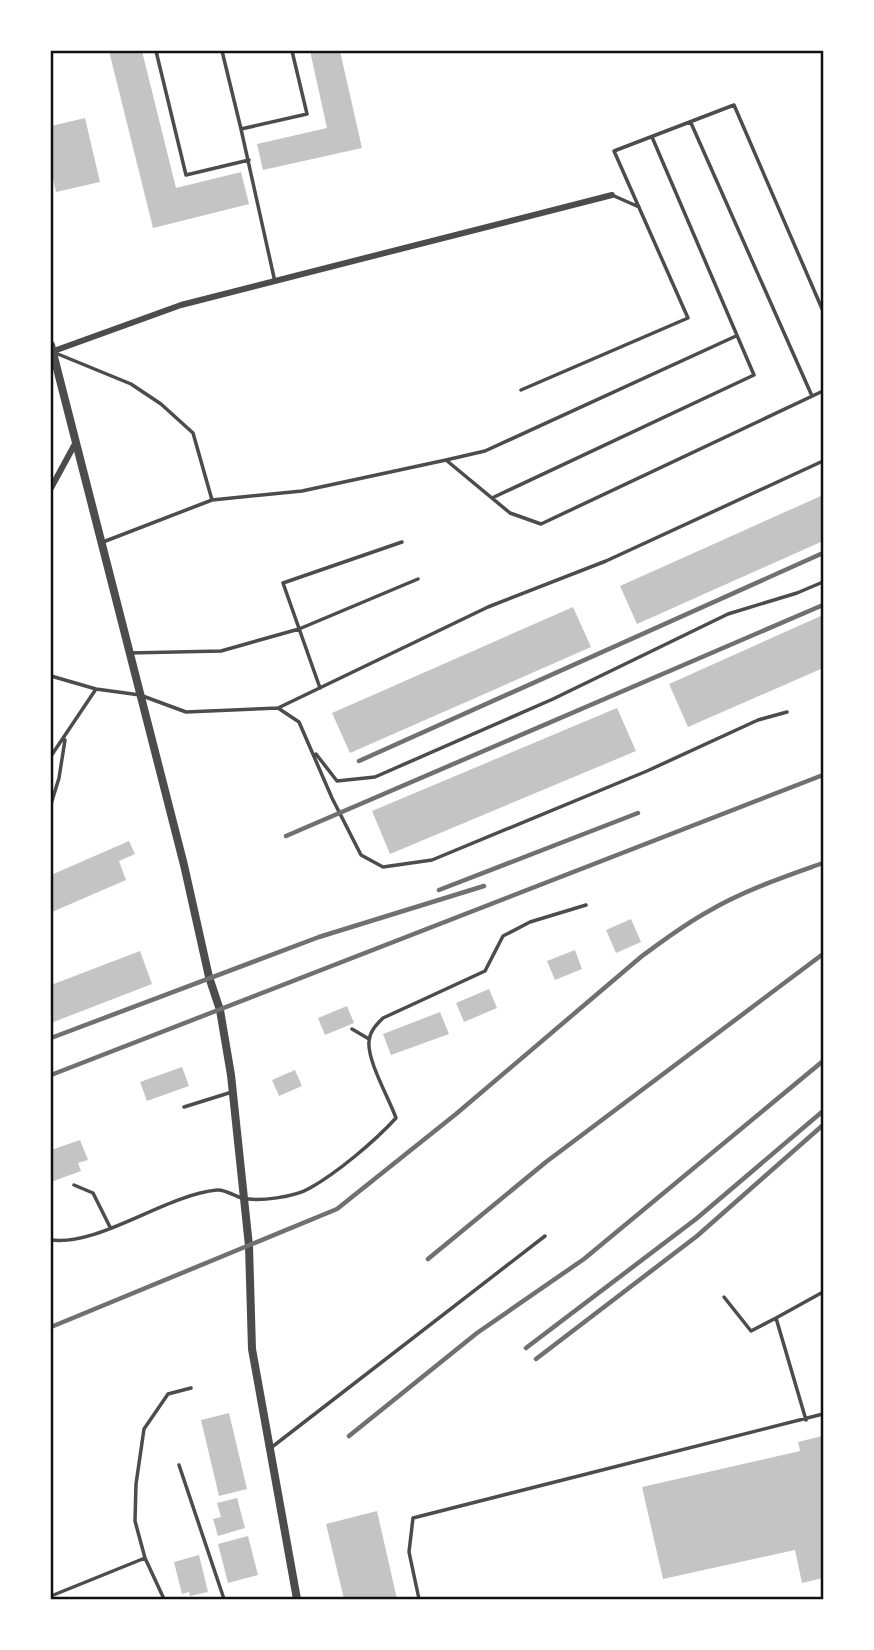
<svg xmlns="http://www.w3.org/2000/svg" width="874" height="1650" viewBox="0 0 874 1650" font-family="'Exo 2',sans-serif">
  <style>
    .building { fill: #c4c4c4 }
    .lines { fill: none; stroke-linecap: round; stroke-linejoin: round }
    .service { stroke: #4c4c4c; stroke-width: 3.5 }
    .minor { stroke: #4c4c4c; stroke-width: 6 }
    .tertiary { stroke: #4c4c4c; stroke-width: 8 }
    .rail { stroke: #707070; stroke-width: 4.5 }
    .neatline { fill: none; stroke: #111; stroke-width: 2.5 }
  </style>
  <rect width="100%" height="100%" fill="#fff"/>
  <path class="building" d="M109,51H142L176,188L241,172L249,204L153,228Z
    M310,51H340L362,148L263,170L257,144L327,128Z
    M85,118L100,182L56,192L51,170V126Z
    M823,495V541L637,624L620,586Z
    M573,607L591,647L350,753L332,713Z
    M823,615V668L688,727L669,684Z
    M617,708L636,751L390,854L372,811Z
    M129,841L135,854L119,861L126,880L52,912L51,875Z
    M631,919L641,942L616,953L606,930Z
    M575,950L582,969L555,980L547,961Z
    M140,951L152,984L51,1023V985Z
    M489,989L497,1008L464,1022L456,1003Z
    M347,1006L354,1023L325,1035L318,1018Z
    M440,1012L449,1034L391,1055L383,1034Z
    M182,1067L189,1086L147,1101L140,1082Z
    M295,1070L302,1086L279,1096L272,1080Z
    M80,1140L88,1160L78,1163L81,1171L51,1182V1150Z
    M229,1413L247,1489L219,1496L201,1420Z
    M822,1436L823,1578L802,1583L795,1550L663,1579L642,1487L800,1451L798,1442Z
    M237,1498L245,1528L218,1536L213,1519L221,1517L217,1503Z
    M377,1511L397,1599H344L326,1524Z
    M248,1536L258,1575L228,1583L218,1544Z
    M199,1555L208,1592L190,1596L189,1592L182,1594L174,1562Z"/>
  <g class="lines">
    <path class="service" d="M156,51L186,175L249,160
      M222,51L241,129
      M691,123L812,396
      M612,195L639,207
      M275,282L241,129L307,114L292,51
      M53,352L131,384L161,404L193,433L212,500
      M521,390L688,318L614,151L734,105L823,311
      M446,460L485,451L736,336
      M492,498L754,375L652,137
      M103,542L212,500L302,491L446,460L510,513L541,524L823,391
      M129,653L221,651L299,629L418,579
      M51,676L96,689L140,695L186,712L278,708L299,722L332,798L361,855L383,867L432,860L647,771L758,720L787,712
      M320,688L283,583L402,542
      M278,708L488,607L606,561L823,461
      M316,754L337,781L375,777L553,699L728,614L797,593L823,582
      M51,756L96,689
      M51,804L59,778L65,740
      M352,1029L369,1039
      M184,1107L232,1092
      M74,1185L93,1193L110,1227
      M51,1240C100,1246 165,1195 217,1190C225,1189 234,1196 242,1198C259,1202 295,1197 310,1188C337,1173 375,1141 396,1118C389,1098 367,1061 369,1041C370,1031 376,1025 383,1018L485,971L503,936L530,922L586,905
      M724,1297L751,1331L776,1318
      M806,1420L776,1318L823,1292
      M272,1447L545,1236
      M179,1465L224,1599
      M145,1558L135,1521L136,1484L144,1429L168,1394L191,1388
      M51,1596L145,1558L164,1599
      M419,1599L409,1552L413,1518L823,1414"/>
    <path class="minor" d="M51,352L181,305L612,195
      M51,488L76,442"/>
    <path class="tertiary" d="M51,345L184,865L209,977L220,1010L231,1075L249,1246L252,1349L297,1599"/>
    <path class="rail" d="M359,761L823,553
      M286,836L823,605
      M439,890L638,813
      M51,1038L319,937L484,886
      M51,1075L823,775
      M428,1259L546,1162L823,954
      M51,1327L337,1209L456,1114L642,956C664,940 685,924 709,911C745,890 784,877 823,863
      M526,1348L696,1219L823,1111
      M536,1359L697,1236L823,1125
      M349,1436L477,1333L584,1259L823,1061"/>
  </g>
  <rect width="874" height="1650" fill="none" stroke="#ffffff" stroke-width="105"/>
  <rect x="52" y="52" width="770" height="1546" class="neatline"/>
</svg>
